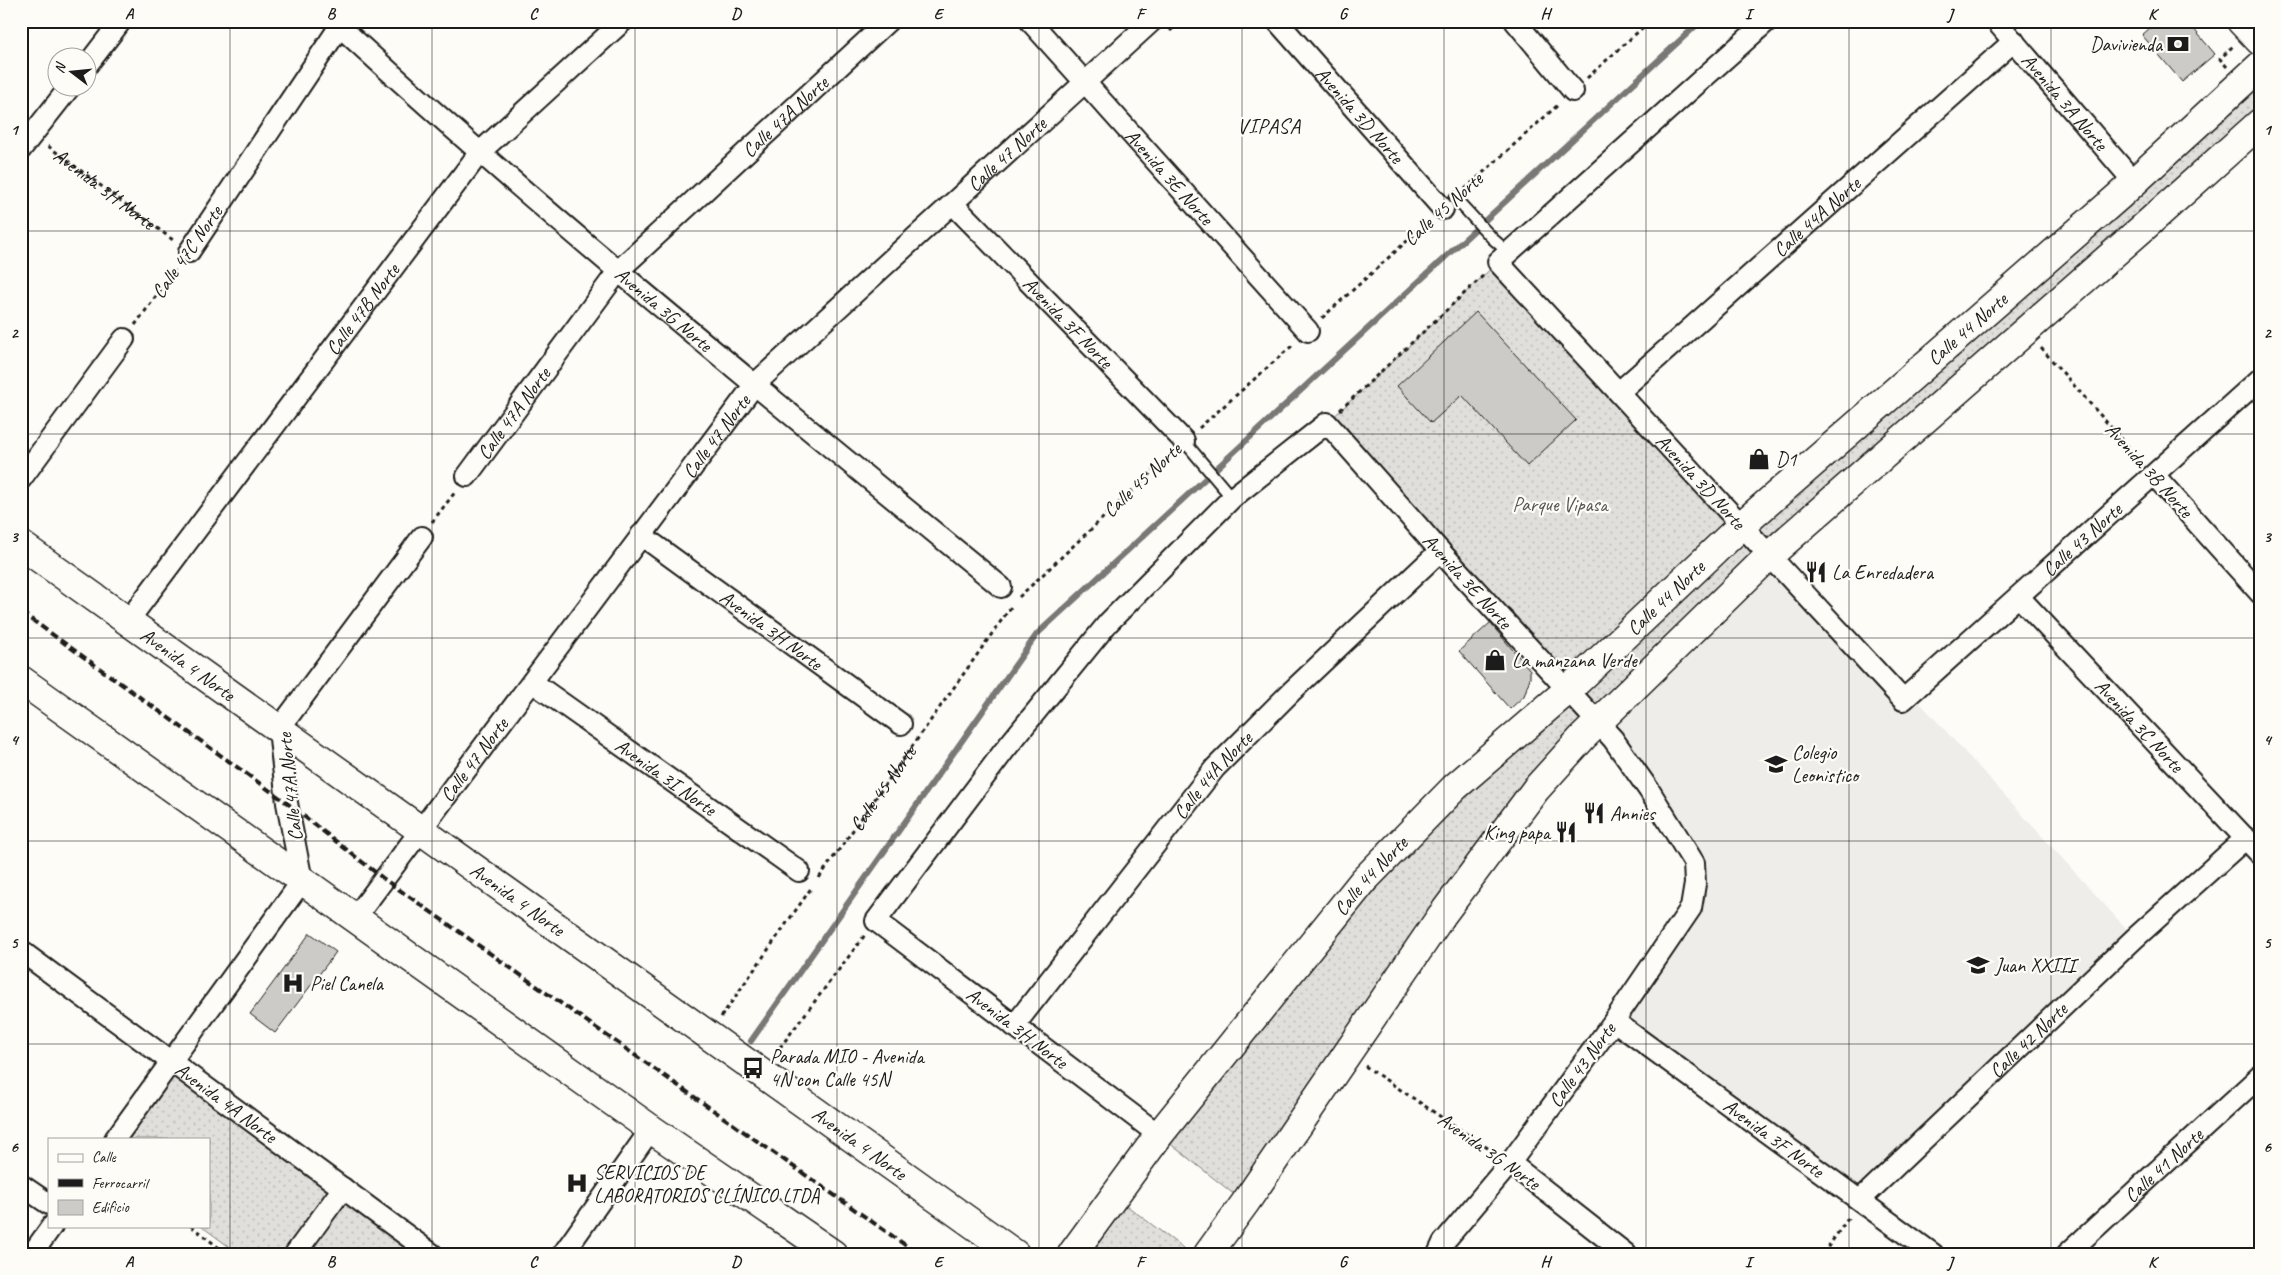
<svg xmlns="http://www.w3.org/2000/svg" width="2281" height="1275" viewBox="0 0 2281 1275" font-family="Caveat,sans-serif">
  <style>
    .built { fill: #eeede9 }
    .grass { fill: url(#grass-dots); stroke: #7e7e7c }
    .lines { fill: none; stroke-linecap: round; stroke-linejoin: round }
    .stream { stroke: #797876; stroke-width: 6 }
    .building { fill: #cccbc8; stroke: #1c1c1c }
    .service-casing { stroke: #1c1c1c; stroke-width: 14 }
    .minor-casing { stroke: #1c1c1c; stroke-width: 24 }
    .secondary-casing { stroke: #1c1c1c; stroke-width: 31 }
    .primary-casing { stroke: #1c1c1c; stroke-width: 31 }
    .path { stroke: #1c1c1c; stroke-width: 3; stroke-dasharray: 4 4; stroke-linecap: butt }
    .service { stroke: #fdfcf7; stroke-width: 10 }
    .minor { stroke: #fdfcf7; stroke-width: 20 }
    .secondary { stroke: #fdfcf7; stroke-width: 28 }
    .primary { stroke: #fdfcf7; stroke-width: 28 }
    .rail { stroke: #1c1c1c; stroke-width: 4; stroke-dasharray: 8 4; stroke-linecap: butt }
    .grid { fill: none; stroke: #1c1c1c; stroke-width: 1; stroke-opacity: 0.55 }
    .labels { text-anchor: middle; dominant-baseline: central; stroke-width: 4.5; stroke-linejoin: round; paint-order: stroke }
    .poi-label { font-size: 20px; fill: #1c1c1c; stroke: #fdfcf7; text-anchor: start }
    .street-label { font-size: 20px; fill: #1c1c1c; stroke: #fdfcf7 }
    .park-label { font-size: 20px; fill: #575655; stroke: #fdfcf7 }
    .neighbourhood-label { font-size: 21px; letter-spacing: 1px; fill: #1c1c1c; stroke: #fdfcf7 }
    .neatline { fill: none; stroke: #1c1c1c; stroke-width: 2 }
    .grid-label { font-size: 16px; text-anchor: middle; font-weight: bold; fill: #1c1c1c }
  </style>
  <defs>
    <pattern id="grass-dots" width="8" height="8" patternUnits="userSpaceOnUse" patternTransform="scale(1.25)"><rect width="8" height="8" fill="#e0dfdb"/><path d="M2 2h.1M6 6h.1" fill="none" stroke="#c0bfbb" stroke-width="1.8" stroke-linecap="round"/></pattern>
  </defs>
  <rect width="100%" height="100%" fill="#fdfcf7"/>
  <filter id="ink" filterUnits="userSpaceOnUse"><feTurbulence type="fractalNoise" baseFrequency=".02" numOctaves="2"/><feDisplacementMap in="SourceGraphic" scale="10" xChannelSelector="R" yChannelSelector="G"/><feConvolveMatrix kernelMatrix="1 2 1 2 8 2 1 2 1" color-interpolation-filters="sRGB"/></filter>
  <g filter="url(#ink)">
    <path class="built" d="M1770,555L1903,700L1911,693L2135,938L1860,1200L1614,1021L1695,884L1613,739L1614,705Z"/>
    <path class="grass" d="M2260,66V123L1614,705L1245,1203L1159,1135L1364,880L1568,690L1327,423L1498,262L1742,525Z
      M171,1073L421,1254H239L201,1226H209V1139H124Z
      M1114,1196L1191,1254H1072Z"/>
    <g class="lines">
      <path class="stream" d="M751,1041L1037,634L1701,21"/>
    </g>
    <path class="building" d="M2158,21H2187L2215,54L2182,82L2142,35Z
      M1476,312L1576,420L1527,466L1462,395L1431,423L1397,386Z
      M1490,623L1530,670V678L1524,696L1510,709L1459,651Z
      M310,933L336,952L275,1033L250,1014Z"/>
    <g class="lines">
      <g class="service-casing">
        <path id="service" d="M1455,198L1493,239L1508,252
          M1184,441L1232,498"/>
      </g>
      <g class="minor-casing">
        <g id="minor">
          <path id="s3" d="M334,21C548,219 776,402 1001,587"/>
          <path id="s4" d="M1030,21L1308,331"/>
          <path id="s5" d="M1277,21L1443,209"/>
          <path d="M1515,21L1573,91"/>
          <path id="s6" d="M1767,21L1498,262L1903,700L2260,379"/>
          <path id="s7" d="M1996,21L2134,182"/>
          <path d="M88,64L121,21"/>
          <path d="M21,149L69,88"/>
          <path id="s8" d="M953,204L1184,441"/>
          <path d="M189,252L340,26L346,21"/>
          <path id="s9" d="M1619,392L2014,41"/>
          <path d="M2154,475L2260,593"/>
          <path id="s10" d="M467,476L619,270L888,21"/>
          <path d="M21,479L124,339"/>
          <path id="s11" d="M641,535L901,724"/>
          <path id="s12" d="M2019,597L2260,854"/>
          <path id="s13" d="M128,621L480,152L623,21"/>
          <path id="s14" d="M532,682L799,871"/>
          <path id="s15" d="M355,918L755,384L1152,21"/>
          <path id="s16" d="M21,951L432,1254"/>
          <path id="s17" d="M1614,1021L1933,1254"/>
          <path id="s18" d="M1014,1026L1215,768L1292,691L1440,551"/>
          <path id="s19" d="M1159,1135L876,921L1004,751L1108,623L1232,498L1327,423L1440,551L1613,739L1649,790L1694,863L1695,884L1691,908L1614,1021L1510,1163L1443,1243L1438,1254"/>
          <path d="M115,1139L302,881L287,803L279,729L422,537"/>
          <path d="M1510,1163L1626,1254"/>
          <path d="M21,1185L49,1204"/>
          <path id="s20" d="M1860,1200L2135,938L2246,838"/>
          <path d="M32,1254L52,1226"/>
          <path d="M295,1254L343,1188"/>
          <path d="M563,1254L651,1129"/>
          <path id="s21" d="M2067,1254L2260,1076"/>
        </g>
      </g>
      <g class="secondary-casing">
        <g id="secondary">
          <path id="s22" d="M21,545L1015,1254"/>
          <path d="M21,680L651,1129L833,1254"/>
          <path id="s23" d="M1072,1254L1159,1135L1364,880L1455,787L1568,690L1742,525L2119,196L2260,66"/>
          <path d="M1208,1254L1245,1203L1442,915L1536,789L1582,738L1770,555L2145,226L2260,123"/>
        </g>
      </g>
      <g class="primary-casing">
        <path id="primary" d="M2241,21L2260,41"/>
      </g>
      <g class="path">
        <path d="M1170,31L1181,21"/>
        <path d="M2227,67L2220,59L2233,46"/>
        <path d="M1587,78L1650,21"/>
        <path id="s1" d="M48,146L173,240"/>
        <path d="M1465,189L1559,104"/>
        <path d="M1322,318L1429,221"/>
        <path d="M135,325L177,267"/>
        <path d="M2041,348L2140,460"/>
        <path d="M1340,410L1485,274"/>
        <path d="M1199,428L1294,344"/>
        <path d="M432,522L456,491"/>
        <path d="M1019,597L1171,454"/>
        <path id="s2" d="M819,878L1013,604"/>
        <path d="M721,1017L812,887"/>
        <path d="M775,1054L865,935"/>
        <path d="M1365,1066L1495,1153"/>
        <path d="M191,1226L227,1254"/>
        <path d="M1823,1254L1849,1217"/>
      </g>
      <use href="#service" class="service"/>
      <use href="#minor" class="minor"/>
      <use href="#secondary" class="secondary"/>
      <use href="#primary" class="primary"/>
      <path class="rail" d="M21,612L287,803L384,879L918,1254"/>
    </g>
  </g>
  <path class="grid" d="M230,21V1254M432,21V1254M635,21V1254M837,21V1254M1039,21V1254M1242,21V1254M1444,21V1254M1646,21V1254M1849,21V1254M2051,21V1254M21,231H2260M21,434H2260M21,638H2260M21,841H2260M21,1044H2260"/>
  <defs>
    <g id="bank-bare" transform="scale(1.725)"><path d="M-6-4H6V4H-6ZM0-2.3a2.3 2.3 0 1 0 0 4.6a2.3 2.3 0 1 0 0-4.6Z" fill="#1c1c1c" stroke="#fdfcf7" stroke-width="2.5" paint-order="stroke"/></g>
    <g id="shop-bare" transform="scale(1.725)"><path d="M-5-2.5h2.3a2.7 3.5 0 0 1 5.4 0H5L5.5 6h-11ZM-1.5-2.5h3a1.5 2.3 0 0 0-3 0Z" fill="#1c1c1c" stroke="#fdfcf7" stroke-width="2.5" paint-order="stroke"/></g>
    <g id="restaurant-bare" transform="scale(1.725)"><path d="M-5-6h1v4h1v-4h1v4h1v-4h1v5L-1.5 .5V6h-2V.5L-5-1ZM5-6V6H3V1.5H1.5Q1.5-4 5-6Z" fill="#1c1c1c" stroke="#fdfcf7" stroke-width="2.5" paint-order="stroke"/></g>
    <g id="school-bare" transform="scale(1.725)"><path d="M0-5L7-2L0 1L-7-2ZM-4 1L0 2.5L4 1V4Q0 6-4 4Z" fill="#1c1c1c" stroke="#fdfcf7" stroke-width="2.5" paint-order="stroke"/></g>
    <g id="hospital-bare" transform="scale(1.725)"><path d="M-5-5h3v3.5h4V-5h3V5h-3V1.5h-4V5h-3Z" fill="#1c1c1c" stroke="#fdfcf7" stroke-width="2.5" paint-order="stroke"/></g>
    <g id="bus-bare" transform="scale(1.725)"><path d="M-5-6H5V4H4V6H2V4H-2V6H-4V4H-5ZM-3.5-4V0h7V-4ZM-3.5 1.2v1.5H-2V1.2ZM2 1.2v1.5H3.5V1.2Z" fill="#1c1c1c" stroke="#fdfcf7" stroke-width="2.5" paint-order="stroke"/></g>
  </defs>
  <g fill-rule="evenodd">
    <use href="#bank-bare" x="2178" y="44"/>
    <use href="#shop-bare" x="1759" y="459"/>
    <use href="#restaurant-bare" x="1816" y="572"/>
    <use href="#shop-bare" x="1495" y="660"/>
    <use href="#school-bare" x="1776" y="764"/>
    <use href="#restaurant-bare" x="1594" y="813"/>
    <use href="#restaurant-bare" x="1566" y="832"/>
    <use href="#school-bare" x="1978" y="965"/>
    <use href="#hospital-bare" x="293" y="983"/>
    <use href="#bus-bare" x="753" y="1068"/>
    <use href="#hospital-bare" x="577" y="1183"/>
  </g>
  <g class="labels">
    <g class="poi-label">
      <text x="2162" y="44" text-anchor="end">Davivienda</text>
      <text x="1776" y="459">D1</text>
      <text x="1832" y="572">La Enredadera</text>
      <text x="1512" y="660">La manzana Verde</text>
      <text x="1792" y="752">Colegio<tspan x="1792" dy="23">Leonistico</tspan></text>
      <text x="1610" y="813">Annies</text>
      <text x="1550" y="832" text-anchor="end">King papa</text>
      <text x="1995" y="965">Juan XXIII</text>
      <text x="310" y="983">Piel Canela</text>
      <text x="770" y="1056">Parada MIO - Avenida<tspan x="770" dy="23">4N con Calle 45N</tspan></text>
      <text x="594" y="1172">SERVICIOS DE<tspan x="594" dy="23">LABORATORIOS CLÍNICO LTDA</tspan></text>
    </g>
    <g class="street-label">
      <text stroke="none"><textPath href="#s7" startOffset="106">Avenida 3A Norte</textPath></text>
      <text stroke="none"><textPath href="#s5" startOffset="125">Avenida 3D Norte</textPath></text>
      <text stroke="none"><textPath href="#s10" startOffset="482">Calle 47A Norte</textPath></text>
      <text stroke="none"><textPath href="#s15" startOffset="1008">Calle 47 Norte</textPath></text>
      <text stroke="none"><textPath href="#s4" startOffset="209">Avenida 3E Norte</textPath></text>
      <text stroke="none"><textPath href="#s1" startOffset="71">Avenida 3H Norte</textPath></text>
      <text transform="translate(1443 209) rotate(-42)">Calle 45 Norte</text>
      <text stroke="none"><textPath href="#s9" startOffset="264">Calle 44A Norte</textPath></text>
      <text transform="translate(187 252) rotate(-55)">Calle 47C Norte</text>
      <text stroke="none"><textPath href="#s3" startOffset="438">Avenida 3G Norte</textPath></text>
      <text stroke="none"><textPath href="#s13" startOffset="390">Calle 47B Norte</textPath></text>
      <text stroke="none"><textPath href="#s8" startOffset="165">Avenida 3F Norte</textPath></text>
      <text stroke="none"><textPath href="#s23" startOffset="1292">Calle 44 Norte</textPath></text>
      <text stroke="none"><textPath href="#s10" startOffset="78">Calle 47A Norte</textPath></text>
      <text stroke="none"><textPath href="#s15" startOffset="602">Calle 47 Norte</textPath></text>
      <text transform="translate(2149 470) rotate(48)">Avenida 3B Norte</text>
      <text transform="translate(1142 480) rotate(-43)">Calle 45 Norte</text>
      <text stroke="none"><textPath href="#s6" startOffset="660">Avenida 3D Norte</textPath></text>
      <text stroke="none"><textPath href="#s6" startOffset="1198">Calle 43 Norte</textPath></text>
      <text stroke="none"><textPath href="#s19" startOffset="1241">Avenida 3E Norte</textPath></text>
      <text stroke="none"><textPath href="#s23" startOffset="888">Calle 44 Norte</textPath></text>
      <text stroke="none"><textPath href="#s11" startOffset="161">Avenida 3H Norte</textPath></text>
      <text stroke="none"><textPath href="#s22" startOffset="205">Avenida 4 Norte</textPath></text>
      <text stroke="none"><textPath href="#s12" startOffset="176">Avenida 3C Norte</textPath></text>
      <text stroke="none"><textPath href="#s15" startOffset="198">Calle 47 Norte</textPath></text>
      <text stroke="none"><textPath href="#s14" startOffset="164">Avenida 3I Norte</textPath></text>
      <text stroke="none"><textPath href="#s18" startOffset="320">Calle 44A Norte</textPath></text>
      <text transform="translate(290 787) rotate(-96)">Calle 47A Norte</text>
      <text stroke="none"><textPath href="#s2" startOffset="110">Calle 45 Norte</textPath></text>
      <text stroke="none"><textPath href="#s23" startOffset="482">Calle 44 Norte</textPath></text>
      <text stroke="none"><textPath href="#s22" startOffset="610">Avenida 4 Norte</textPath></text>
      <text transform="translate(1017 1028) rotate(37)">Avenida 3H Norte</text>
      <text stroke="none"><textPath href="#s20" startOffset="232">Calle 42 Norte</textPath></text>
      <text transform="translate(1582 1065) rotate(-54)">Calle 43 Norte</text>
      <text stroke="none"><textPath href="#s16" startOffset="255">Avenida 4A Norte</textPath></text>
      <text stroke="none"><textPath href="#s17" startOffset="198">Avenida 3F Norte</textPath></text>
      <text stroke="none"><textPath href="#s22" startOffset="1030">Avenida 4 Norte</textPath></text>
      <text transform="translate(1489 1151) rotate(35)">Avenida 3G Norte</text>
      <text stroke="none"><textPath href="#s21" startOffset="131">Calle 41 Norte</textPath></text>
    </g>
    <g class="park-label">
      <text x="1560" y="504">Parque Vipasa</text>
    </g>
    <g class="neighbourhood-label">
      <text x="1269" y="126">VIPASA</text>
    </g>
  </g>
  <rect width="2281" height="1275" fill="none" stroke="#fdfcf7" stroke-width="55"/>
  <rect x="48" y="1138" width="162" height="90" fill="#fdfcf7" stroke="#a3a29f"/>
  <rect x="58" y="1154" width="25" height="8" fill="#fdfcf7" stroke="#a3a29f"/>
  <text x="92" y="1162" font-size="15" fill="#1c1c1c">Calle</text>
  <rect x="58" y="1179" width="25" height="8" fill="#1c1c1c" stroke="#a3a29f"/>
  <text x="92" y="1188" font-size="15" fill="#1c1c1c">Ferrocarril</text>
  <rect x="58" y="1200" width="25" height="15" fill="#cccbc8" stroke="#a3a29f"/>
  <text x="92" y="1212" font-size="15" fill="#1c1c1c">Edificio</text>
  <g transform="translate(72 72) rotate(286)"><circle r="24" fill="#fdfcf7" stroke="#a3a29f"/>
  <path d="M0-4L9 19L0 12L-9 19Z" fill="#1c1c1c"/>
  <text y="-8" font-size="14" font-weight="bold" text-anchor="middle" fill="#1c1c1c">N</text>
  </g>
  <rect x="28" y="28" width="2226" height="1220" class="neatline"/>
  <g class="grid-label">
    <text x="129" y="19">A</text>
    <text x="331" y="19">B</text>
    <text x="533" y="19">C</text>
    <text x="736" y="19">D</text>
    <text x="938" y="19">E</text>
    <text x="1140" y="19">F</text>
    <text x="1343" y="19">G</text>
    <text x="1545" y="19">H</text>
    <text x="1748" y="19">I</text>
    <text x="1950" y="19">J</text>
    <text x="2152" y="19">K</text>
    <text x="14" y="135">1</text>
    <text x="2267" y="135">1</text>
    <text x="14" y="338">2</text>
    <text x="2267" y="338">2</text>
    <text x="14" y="542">3</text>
    <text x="2267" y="542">3</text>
    <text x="14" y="745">4</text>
    <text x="2267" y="745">4</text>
    <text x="14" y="948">5</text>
    <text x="2267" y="948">5</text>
    <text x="14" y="1152">6</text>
    <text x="2267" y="1152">6</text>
    <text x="129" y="1267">A</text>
    <text x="331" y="1267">B</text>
    <text x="533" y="1267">C</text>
    <text x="736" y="1267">D</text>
    <text x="938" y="1267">E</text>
    <text x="1140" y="1267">F</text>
    <text x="1343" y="1267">G</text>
    <text x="1545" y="1267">H</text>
    <text x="1748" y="1267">I</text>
    <text x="1950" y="1267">J</text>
    <text x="2152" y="1267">K</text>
  </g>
</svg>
